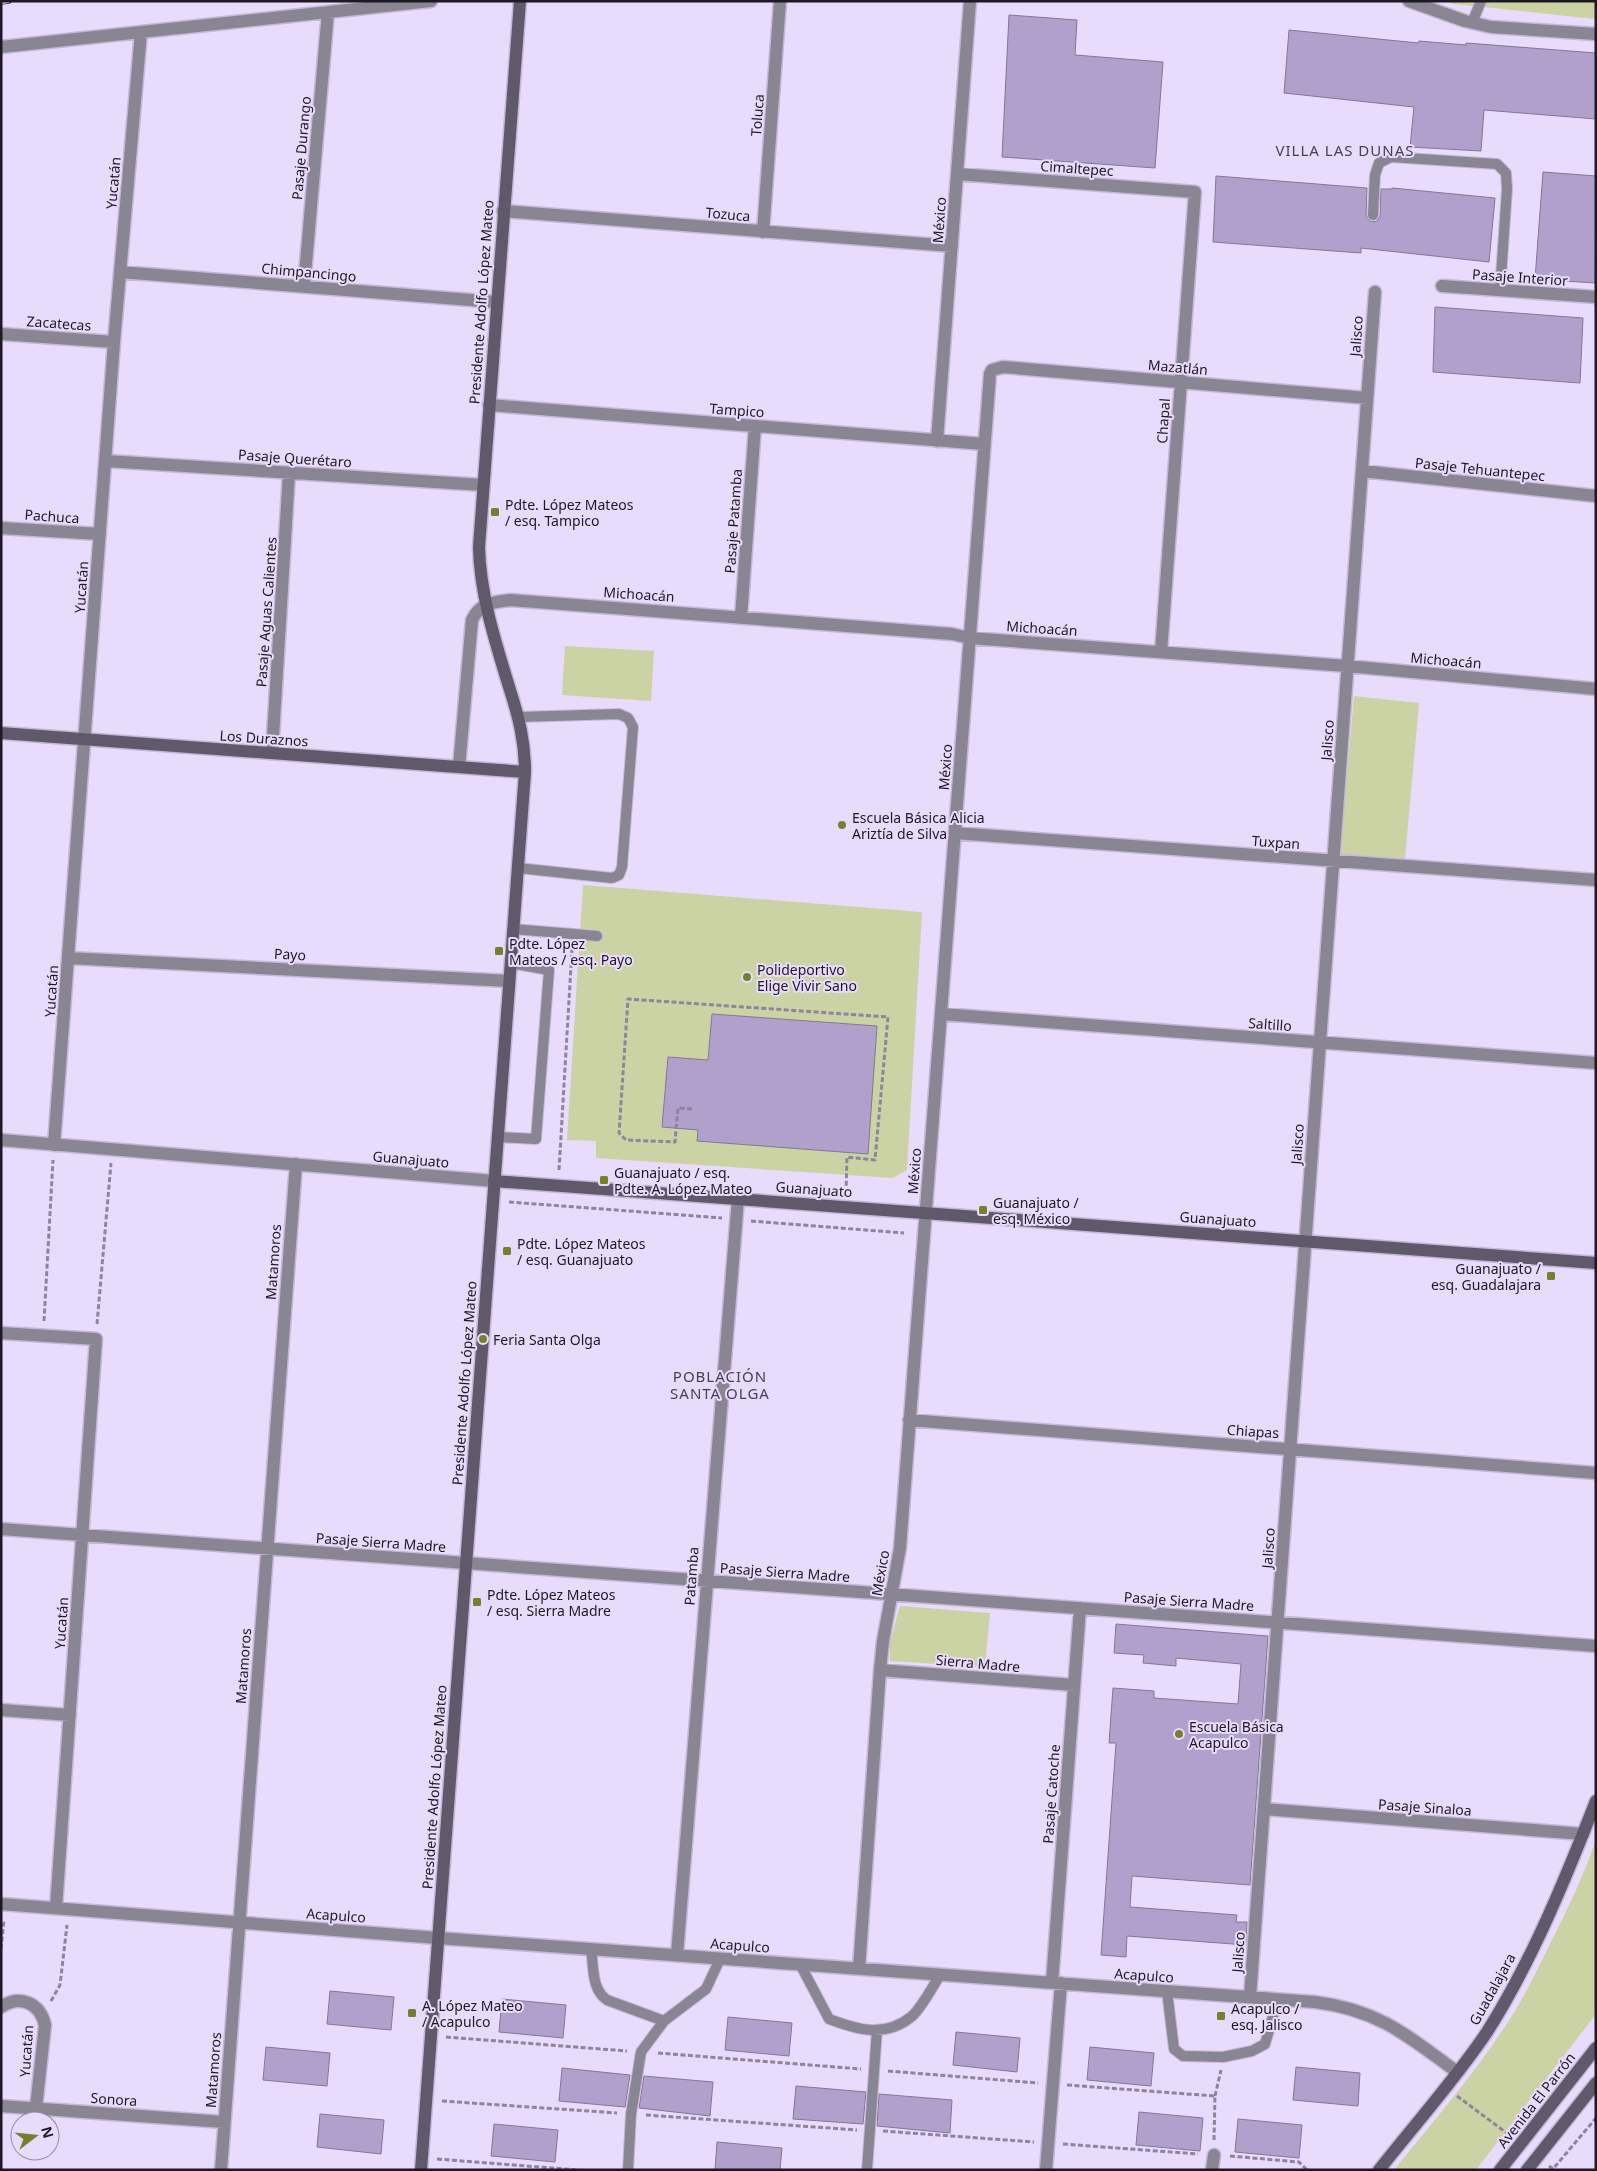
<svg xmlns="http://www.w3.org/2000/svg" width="1597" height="2171" viewBox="0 0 1597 2171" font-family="'Noto Sans',sans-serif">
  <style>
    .green { fill: #cbd3a5 }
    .building { fill: #b2a0cc; stroke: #837794 }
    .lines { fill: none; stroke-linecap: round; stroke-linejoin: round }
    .lane-casing { stroke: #c4b8d5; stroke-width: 12 }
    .street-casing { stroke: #c4b8d5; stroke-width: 15 }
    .secondary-casing { stroke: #c4b8d5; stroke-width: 15 }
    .path { stroke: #8e849c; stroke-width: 3; stroke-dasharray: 5 2.5; stroke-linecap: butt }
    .lane { stroke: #8a8592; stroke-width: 10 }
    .street { stroke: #8a8592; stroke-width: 12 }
    .secondary { stroke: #60596c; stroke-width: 12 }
    .rail-casing { stroke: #352f3d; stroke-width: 5.5 }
    .rail { stroke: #e8dbfc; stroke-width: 4; stroke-dasharray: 11; stroke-linecap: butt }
    .poi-dot { fill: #76802c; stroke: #e8dbfc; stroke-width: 2 }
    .labels { text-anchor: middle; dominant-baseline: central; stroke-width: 4; stroke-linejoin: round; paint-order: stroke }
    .street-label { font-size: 14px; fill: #1e1924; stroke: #e8dbfc }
    .poi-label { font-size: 14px; fill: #1e1924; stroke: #e8dbfc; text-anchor: start }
    .neighbourhood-label { font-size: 15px; letter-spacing: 1px; fill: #493e58; stroke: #e8dbfc }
  </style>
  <rect width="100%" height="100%" fill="#e8dbfc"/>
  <path class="green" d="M1445,1H1596V19L1454,4Z
    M565,646L654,651L651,701L562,695Z
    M1354,696L1419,703L1405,859L1340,854Z
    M583,885L922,912L907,1170L893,1178L596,1158V1141L567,1140Z
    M900,1606L990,1613L985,1667L890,1661V1642Z
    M1596,1839V2014L1476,2170H1394C1432,2123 1471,2078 1504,2028C1522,2002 1536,1972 1550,1944C1567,1910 1584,1876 1596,1839Z"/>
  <path class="building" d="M1009,15L1077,20L1075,55L1163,62L1155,168L1002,157Z
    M1289,30L1418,43L1419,41L1466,45V43L1596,53V119L1484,110L1481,151L1410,147L1414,107L1284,93Z
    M1543,172L1596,176L1595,283L1535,279Z
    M1216,176L1367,188L1366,215L1369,220L1372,222L1377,221L1380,216L1381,189H1392V188L1495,198L1489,262L1361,248V253L1213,242Z
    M1435,307L1583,318L1580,383L1433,372Z
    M712,1014L877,1026L868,1154L697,1141L698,1130L662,1127L668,1057L708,1060Z
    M1116,1624L1268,1636L1250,1885L1132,1876L1130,1907L1237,1915L1236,1922H1247L1246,1945L1127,1936L1126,1957L1101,1955L1116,1743H1109L1113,1688L1154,1691V1698L1238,1704L1241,1664L1176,1658V1666L1143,1663L1144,1655L1114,1653Z
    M330,1991L394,1997L391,2030L327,2024Z
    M502,1999L566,2005L563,2038L499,2032Z
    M728,2017L792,2023L789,2056L725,2050Z
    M956,2032L1020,2038L1017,2072L953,2065Z
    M266,2047L330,2053L327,2086L263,2080Z
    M1090,2047L1154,2053L1151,2086L1087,2080Z
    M1296,2067L1360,2073L1358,2106L1293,2100Z
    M562,2068L630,2075L625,2107L559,2101Z
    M644,2076L713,2082L710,2116L639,2108Z
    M796,2086L866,2092L863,2124L793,2119Z
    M879,2094L952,2100L950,2133L877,2126Z
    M1139,2112L1203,2118L1200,2151L1136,2145Z
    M320,2114L384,2120L381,2154L317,2147Z
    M1238,2119L1302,2125L1299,2158L1235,2152Z
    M494,2124L558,2130L555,2162L491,2156Z
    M717,2142L782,2148L780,2170H715Z"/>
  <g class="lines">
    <g class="lane-casing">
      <path id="lane" d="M1472,23L1481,1
        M1373,215L1375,175L1379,163L1391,157L1497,164L1506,173L1507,189L1500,291
        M518,868L612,878L619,875L622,867L633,727L628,718L619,714L519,717
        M513,929L597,936
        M498,1137L536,1139L549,970L510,963
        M591,1949C594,1967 591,1989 607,2000L664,2021
        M800,1964L829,2019C858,2030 885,2038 911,2017C921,2009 933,1986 940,1975
        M1167,1991L1174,2049L1183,2056L1223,2057L1252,2051L1265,2044L1278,1999
        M628,2170L631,2114L641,2052L664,2021L706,1989L720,1959
        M867,2170L877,2030"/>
    </g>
    <g class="street-casing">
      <path id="street" d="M1409,1L1465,21L1491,27L1596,34
        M1,47L431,1
        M957,174L1195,192L1161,652
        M503,211L952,246
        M763,232L780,1
        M120,272L496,302
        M304,286L328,12
        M1442,286L1596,297
        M1,334L114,342
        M489,405L984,444
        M937,441L970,1
        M106,461L483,485
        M1362,471L1596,496
        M1,528L100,534
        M741,617L755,426
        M272,753L289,473
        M459,767L472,620C480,603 493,602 510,600L952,634L970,638L1347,666L1596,689
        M955,833L1596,880
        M68,958L509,981
        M941,1014L1596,1063
        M1,1140L494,1181
        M54,1145L114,342L141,32
        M1,1333L96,1339L56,1908
        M909,1420L1596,1473
        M1,1529L1596,1646
        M880,1670L1074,1685
        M1,1710L70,1715
        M1264,1809L1583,1834
        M1,1904L438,1938L1315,2002C1379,2010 1408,2036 1457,2072
        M677,1955L738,1199
        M859,1969L880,1670L883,1641L900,1548L990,374L992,370L1003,367L1367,398
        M1052,1983L1080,1608
        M1250,1997L1375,292
        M1,2007C20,1994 40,2003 45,2025L36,2108
        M1,2106L224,2122
        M221,2170L296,1164
        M1046,2170L1061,1983
        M1212,2170L1214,2155"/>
    </g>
    <g class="secondary-casing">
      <path id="secondary" d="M1,733L525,772
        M494,1181L1596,1263
        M421,2170L525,772C525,742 519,718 510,690C496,644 480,595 479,547L520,1
        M1379,2170C1415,2124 1455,2080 1487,2032C1532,1961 1565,1880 1596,1801
        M1500,2170L1596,2048
        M1527,2170L1596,2083"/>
    </g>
    <path class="path" d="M692,1109L678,1108L675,1142L626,1140L619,1133L628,999L888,1017L875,1160L847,1157L846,1192
      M559,1170L572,949
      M509,1202L722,1218
      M751,1221L904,1233
      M44,1321L53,1160
      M97,1324L111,1163
      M1,1949L4,1920
      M51,2001L60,1985L67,1925
      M446,2037L627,2051
      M658,2053L861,2069
      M888,2071L1038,2083
      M1067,2085L1215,2096L1214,2140
      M1215,2096L1221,2070
      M1457,2096L1508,2134
      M442,2101L617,2113
      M646,2115L857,2130
      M883,2131L1034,2142
      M1063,2144L1198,2154
      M1230,2156L1299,2162L1307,2170
      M437,2159L578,2170
      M1549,2166L1553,2169L1596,2118"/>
    <use href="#lane" class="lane"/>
    <use href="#street" class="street"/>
    <use href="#secondary" class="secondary"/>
    <g class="rail-casing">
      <path id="rail" d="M1,2L9,1"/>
    </g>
    <use href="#rail" class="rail"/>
  </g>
  <g class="poi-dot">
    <rect x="490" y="507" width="10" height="10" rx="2.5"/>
    <circle cx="842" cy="825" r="5"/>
    <rect x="494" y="946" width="10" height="10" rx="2.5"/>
    <circle cx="747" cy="977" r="5"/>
    <rect x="599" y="1175" width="10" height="10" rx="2.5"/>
    <rect x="978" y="1205" width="10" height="10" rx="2.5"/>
    <rect x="502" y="1246" width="10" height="10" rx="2.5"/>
    <rect x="1546" y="1271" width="10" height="10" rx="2.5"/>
    <circle cx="483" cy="1339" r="5"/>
    <rect x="472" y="1597" width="10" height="10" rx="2.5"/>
    <circle cx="1179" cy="1734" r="5"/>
    <rect x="407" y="2008" width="10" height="10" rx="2.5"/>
    <rect x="1216" y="2011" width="10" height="10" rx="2.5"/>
  </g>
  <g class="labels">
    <g class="street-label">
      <text transform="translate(757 115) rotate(-86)">Toluca</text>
      <text transform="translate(301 148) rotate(-85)">Pasaje Durango</text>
      <text transform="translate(1077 168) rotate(4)">Cimaltepec</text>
      <text transform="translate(113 183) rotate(-85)">Yucatán</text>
      <text transform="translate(728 214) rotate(5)">Tozuca</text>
      <text transform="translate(939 220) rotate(-86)">México</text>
      <text transform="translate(309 272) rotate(5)">Chimpancingo</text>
      <text transform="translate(1520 277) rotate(4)">Pasaje Interior</text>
      <text transform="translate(481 302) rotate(-86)">Presidente Adolfo López Mateo</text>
      <text transform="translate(59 323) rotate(4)">Zacatecas</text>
      <text transform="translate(1356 336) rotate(-86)">Jalisco</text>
      <text transform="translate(1178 367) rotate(5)">Mazatlán</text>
      <text transform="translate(737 410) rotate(4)">Tampico</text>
      <text transform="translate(1163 421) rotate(-86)">Chapal</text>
      <text transform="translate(295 458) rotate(4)">Pasaje Querétaro</text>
      <text transform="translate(1480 469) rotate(6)">Pasaje Tehuantepec</text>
      <text transform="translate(52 516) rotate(4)">Pachuca</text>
      <text transform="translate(733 521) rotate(-86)">Pasaje Patamba</text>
      <text transform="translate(81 587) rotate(-86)">Yucatán</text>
      <text transform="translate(639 594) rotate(4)">Michoacán</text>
      <text transform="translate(266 612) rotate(-86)">Pasaje Aguas Calientes</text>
      <text transform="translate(1042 628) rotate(4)">Michoacán</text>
      <text transform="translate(1446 660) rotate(5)">Michoacán</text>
      <text transform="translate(264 738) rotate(4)">Los Duraznos</text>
      <text transform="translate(1327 740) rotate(-86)">Jalisco</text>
      <text transform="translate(945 767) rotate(-86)">México</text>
      <text transform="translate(1276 842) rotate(4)">Tuxpan</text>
      <text transform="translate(290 954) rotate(3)">Payo</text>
      <text transform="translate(51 991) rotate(-86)">Yucatán</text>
      <text transform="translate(1270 1024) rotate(4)">Saltillo</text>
      <text transform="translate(1297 1144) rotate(-86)">Jalisco</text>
      <text transform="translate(411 1159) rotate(5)">Guanajuato</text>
      <text transform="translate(914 1171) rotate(-86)">México</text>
      <text transform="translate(814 1189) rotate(4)">Guanajuato</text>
      <text transform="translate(1218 1219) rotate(4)">Guanajuato</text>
      <text transform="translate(273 1262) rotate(-86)">Matamoros</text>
      <text transform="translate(464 1383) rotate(-86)">Presidente Adolfo López Mateo</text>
      <text transform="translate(1253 1431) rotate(4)">Chiapas</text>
      <text transform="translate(381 1542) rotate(4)">Pasaje Sierra Madre</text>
      <text transform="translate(1268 1548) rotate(-86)">Jalisco</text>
      <text transform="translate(785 1572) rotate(4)">Pasaje Sierra Madre</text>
      <text transform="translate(880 1573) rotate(-80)">México</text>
      <text transform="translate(691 1576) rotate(-86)">Patamba</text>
      <text transform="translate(1189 1601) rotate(4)">Pasaje Sierra Madre</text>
      <text transform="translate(61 1623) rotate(-86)">Yucatán</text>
      <text transform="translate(978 1663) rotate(5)">Sierra Madre</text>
      <text transform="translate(243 1666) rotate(-86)">Matamoros</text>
      <text transform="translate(434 1787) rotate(-86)">Presidente Adolfo López Mateo</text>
      <text transform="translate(1051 1794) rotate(-86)">Pasaje Catoche</text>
      <text transform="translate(1425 1807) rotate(4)">Pasaje Sinaloa</text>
      <text transform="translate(336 1915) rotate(4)">Acapulco</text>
      <text transform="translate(740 1945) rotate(4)">Acapulco</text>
      <text transform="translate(1238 1952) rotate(-86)">Jalisco</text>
      <text transform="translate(1144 1975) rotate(4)">Acapulco</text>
      <text transform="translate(1492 1989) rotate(-61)">Guadalajara</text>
      <text transform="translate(26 2051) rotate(-86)">Yucatán</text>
      <text transform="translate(213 2070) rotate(-86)">Matamoros</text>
      <text transform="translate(114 2099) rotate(4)">Sonora</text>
      <text transform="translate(1536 2100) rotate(-52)">Avenida El Parrón</text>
    </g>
    <g class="poi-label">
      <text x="505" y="504">Pdte. López Mateos<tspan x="505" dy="16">/ esq. Tampico</tspan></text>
      <text x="852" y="817">Escuela Básica Alicia<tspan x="852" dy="16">Ariztía de Silva</tspan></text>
      <text x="509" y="943">Pdte. López<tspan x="509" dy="16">Mateos / esq. Payo</tspan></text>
      <text x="757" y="969">Polideportivo<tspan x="757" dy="16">Elige Vivir Sano</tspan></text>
      <text x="614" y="1172">Guanajuato / esq.<tspan x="614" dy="16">Pdte. A. López Mateo</tspan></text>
      <text x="993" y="1202">Guanajuato /<tspan x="993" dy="16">esq. México</tspan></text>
      <text x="517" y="1243">Pdte. López Mateos<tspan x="517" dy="16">/ esq. Guanajuato</tspan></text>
      <text x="1541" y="1268" text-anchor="end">Guanajuato /<tspan x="1541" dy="16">esq. Guadalajara</tspan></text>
      <text x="493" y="1339">Feria Santa Olga</text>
      <text x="487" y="1594">Pdte. López Mateos<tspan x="487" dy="16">/ esq. Sierra Madre</tspan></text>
      <text x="1189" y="1726">Escuela Básica<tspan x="1189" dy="16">Acapulco</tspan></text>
      <text x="422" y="2005">A. López Mateo<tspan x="422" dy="16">/ Acapulco</tspan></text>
      <text x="1231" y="2008">Acapulco /<tspan x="1231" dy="16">esq. Jalisco</tspan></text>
    </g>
    <g class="neighbourhood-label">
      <text x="1345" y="150">VILLA LAS DUNAS</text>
      <text x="720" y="1376">POBLACIÓN<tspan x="720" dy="17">SANTA OLGA</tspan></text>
    </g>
  </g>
  <rect width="1597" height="2171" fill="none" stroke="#1e1924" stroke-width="5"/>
  <g transform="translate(35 2136) rotate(74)"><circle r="24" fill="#e8dbfc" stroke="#978da6"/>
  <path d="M0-4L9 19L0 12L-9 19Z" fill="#76802c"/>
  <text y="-8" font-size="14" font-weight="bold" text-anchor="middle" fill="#1e1924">N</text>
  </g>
</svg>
